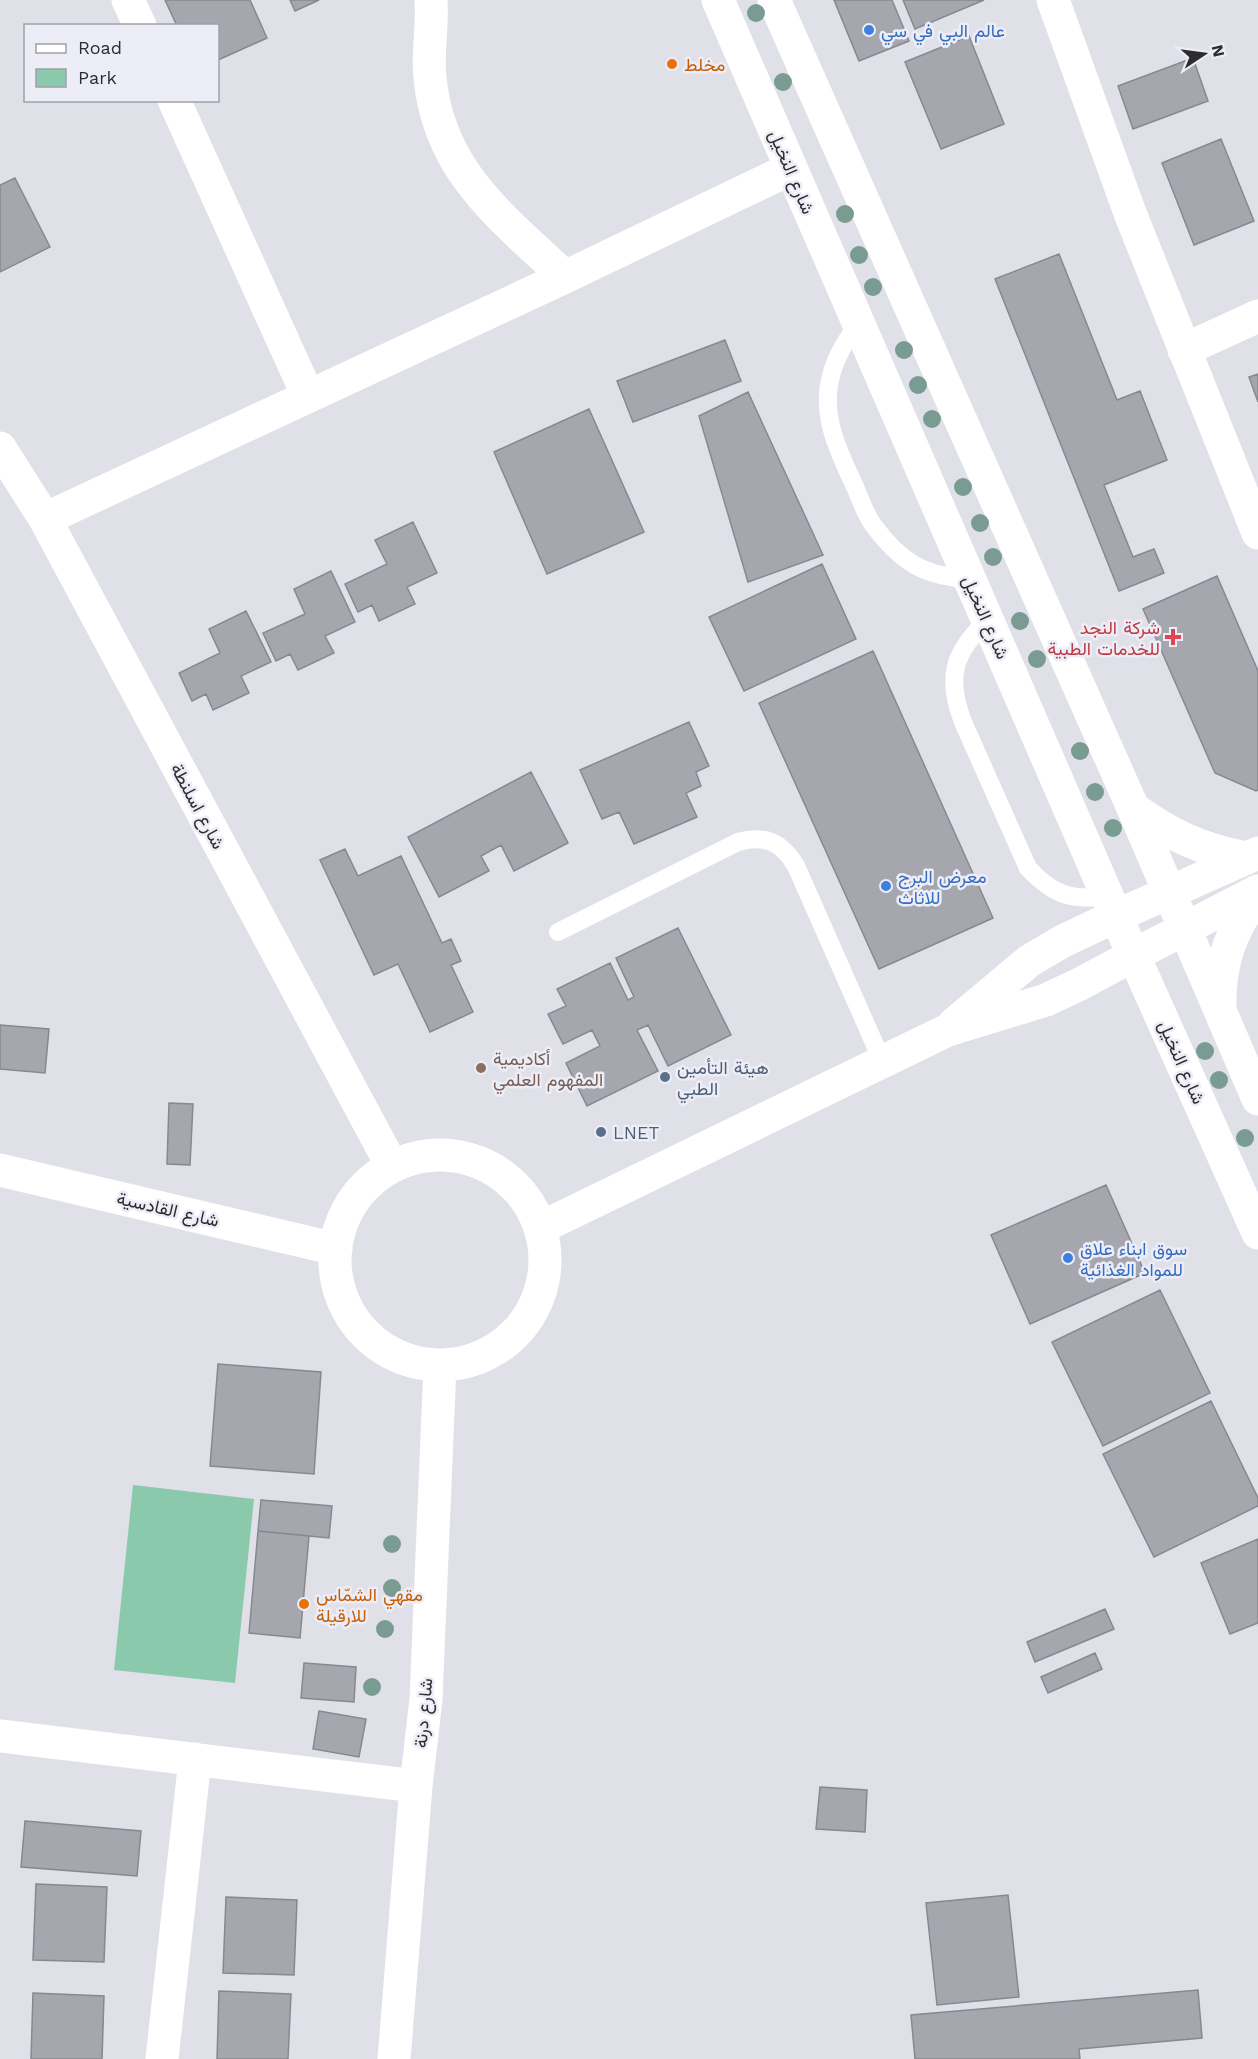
<svg xmlns="http://www.w3.org/2000/svg" width="1258" height="2059" viewBox="0 0 1258 2059" font-family="'Work Sans',Vazirmatn,sans-serif">
  <style>
    .green { fill: #8bc9ad }
    .building { fill: #a6a6af; stroke: #878890; stroke-width: 1.5 }
    .lines { fill: none; stroke-linecap: round; stroke-linejoin: round }
    .lane { stroke: #fff; stroke-width: 18 }
    .street { stroke: #fff; stroke-width: 33 }
    .secondary { stroke: #fff; stroke-width: 33 }
    .primary { stroke: #fff; stroke-width: 33 }
    .tree { fill: #799b92 }
    .shop-dot { fill: #3f7fe0; stroke: #ededf7; stroke-width: 2 }
    .food-dot { fill: #e8710a; stroke: #ededf7; stroke-width: 2 }
    .health-dot { fill: #e0444e; stroke: #ededf7; stroke-width: 2 }
    .education-dot { fill: #8d6e63; stroke: #ededf7; stroke-width: 2 }
    .service-dot { fill: #5c6f8a; stroke: #ededf7; stroke-width: 2 }
    .labels { text-anchor: middle; dominant-baseline: central; stroke-width: 5; stroke-linejoin: round; paint-order: stroke }
    .shop-label { font-size: 18px; fill: #366cbe; stroke: #ededf7; text-anchor: start }
    .food-label { font-size: 18px; fill: #c56008; stroke: #ededf7; text-anchor: start }
    .street-label { font-size: 18px; fill: #2d2d30; stroke: #ededf7 }
    .health-label { font-size: 18px; fill: #be3a42; stroke: #ededf7; text-anchor: end }
    .education-label { font-size: 18px; fill: #785e54; stroke: #ededf7; text-anchor: start }
    .service-label { font-size: 18px; fill: #4e5e75; stroke: #ededf7; text-anchor: start }
  </style>
  <rect width="100%" height="100%" fill="#e0e0e9"/>
  <path class="green" d="M133,1485L254,1499L235,1683L114,1670Z"/>
  <path class="building" d="M165,0H250L267,38L218,60V26H177Z
    M290,0H319L295,11Z
    M834,0H892L909,41L859,61Z
    M903,0H984L915,29Z
    M969,36L1004,124L941,149L905,62Z
    M1193,58L1208,101L1133,129L1118,86Z
    M1221,139L1254,221L1194,245L1162,163Z
    M15,178L50,247L0,272V185Z
    M1059,254L1117,400L1140,391L1167,460L1104,485L1133,557L1154,549L1164,573L1119,591L995,279Z
    M725,340L741,381L633,422L617,381Z
    M1258,374V402L1249,377Z
    M748,392L823,555L748,582L699,416Z
    M589,409L644,532L547,574L494,452Z
    M413,522L437,573L407,587L415,604L379,621L372,605L358,612L345,584L387,564L375,540Z
    M822,564L856,639L744,691L709,617Z
    M331,571L355,622L325,636L334,653L298,670L290,654L276,661L263,633L305,614L294,589Z
    M1217,576L1258,671V790L1256,791L1215,773L1143,609Z
    M246,611L271,662L241,676L249,693L213,710L206,694L192,701L179,673L220,653L209,629Z
    M873,651L993,918L879,969L759,703Z
    M689,722L709,766L696,772L701,786L686,793L697,817L634,844L619,812L602,819L580,770Z
    M531,772L568,843L514,871L501,845L481,856L489,871L439,897L408,837Z
    M345,849L358,876L401,856L442,943L451,939L461,961L451,965L473,1012L430,1032L398,964L374,975L320,860Z
    M678,928L731,1035L668,1066L648,1025L637,1030L658,1071L587,1106L566,1063L600,1046L592,1030L563,1044L548,1014L566,1006L557,989L610,963L628,1000L634,997L616,958Z
    M0,1025L49,1029L45,1073L0,1069Z
    M169,1103L193,1104L190,1165L167,1164Z
    M1106,1185L1145,1273L1030,1324L991,1235Z
    M1160,1290L1210,1393L1103,1446L1052,1342Z
    M218,1364L321,1372L314,1474L210,1466Z
    M1211,1401L1258,1498V1506L1154,1557L1103,1454Z
    M261,1500L332,1506L329,1538L258,1531Z
    M258,1531L309,1536L300,1638L249,1633Z
    M1258,1539V1623L1230,1634L1201,1563Z
    M1105,1609L1114,1629L1035,1662L1027,1642Z
    M1095,1653L1102,1669L1048,1693L1041,1677Z
    M304,1663L356,1667L354,1702L301,1698Z
    M319,1711L366,1719L359,1757L313,1749Z
    M820,1787L867,1790L865,1832L816,1829Z
    M25,1821L141,1831L137,1876L21,1867Z
    M36,1884L107,1887L104,1962L33,1960Z
    M1008,1895L1019,1997L937,2005L926,1903Z
    M226,1897L297,1900L294,1975L223,1973Z
    M1198,1990L1202,2038L1079,2049L1080,2059H915L911,2015Z
    M219,1991L291,1994L288,2059H217Z
    M33,1993L104,1996L102,2059H31Z"/>
  <g class="lines">
    <path class="lane" d="M858,324C844,343 833,361 829,385C823,423 841,456 856,489C861,501 866,516 874,526C885,541 898,555 913,564C931,575 951,577 970,580
      M988,620C953,652 946,678 963,722L1028,868C1053,895 1071,901 1108,896
      M558,932L738,842C765,835 781,841 796,866L883,1063"/>
    <path class="street" d="M128,0L140,26
      M431,0C433,26 427,52 430,78C439,172 502,217 565,277
      M1053,0L1130,213L1258,533
      M174,100L308,396
      M1184,350L1258,316
      M0,448L45,519L392,1166
      M45,519L565,277L790,169
      M954,1024L1029,961L1063,941L1116,916
      M335 1260a105 105 0 1 1 210 0a105 105 0 1 1-210 0Z
      M0,1170L336,1249
      M540,1228L948,1030L1046,1000L1080,984L1134,955
      M0,1736L416,1786
      M162,2059L195,1759
      M394,2059L416,1786L426,1699L440,1365"/>
    <path class="secondary" d="M1116,916L1258,853
      M1134,955L1258,891"/>
    <path class="primary" d="M718,0L1116,916L1258,1233
      M774,0L1133,808L1258,1099
      M1133,808C1169,835 1201,849 1246,858
      M1220,1007C1219,965 1230,928 1258,896"/>
  </g>
  <g class="tree">
    <circle cx="756" cy="13" r="9"/>
    <circle cx="783" cy="82" r="9"/>
    <circle cx="845" cy="214" r="9"/>
    <circle cx="859" cy="255" r="9"/>
    <circle cx="873" cy="287" r="9"/>
    <circle cx="904" cy="350" r="9"/>
    <circle cx="918" cy="385" r="9"/>
    <circle cx="932" cy="419" r="9"/>
    <circle cx="963" cy="487" r="9"/>
    <circle cx="980" cy="523" r="9"/>
    <circle cx="993" cy="557" r="9"/>
    <circle cx="1020" cy="621" r="9"/>
    <circle cx="1037" cy="659" r="9"/>
    <circle cx="1080" cy="751" r="9"/>
    <circle cx="1095" cy="792" r="9"/>
    <circle cx="1113" cy="828" r="9"/>
    <circle cx="1205" cy="1051" r="9"/>
    <circle cx="1219" cy="1080" r="9"/>
    <circle cx="1245" cy="1138" r="9"/>
    <circle cx="392" cy="1544" r="9"/>
    <circle cx="392" cy="1588" r="9"/>
    <circle cx="385" cy="1629" r="9"/>
    <circle cx="372" cy="1687" r="9"/>
  </g>
  <g class="shop-dot">
    <circle cx="869" cy="30" r="6"/>
    <circle cx="886" cy="886" r="6"/>
    <circle cx="1068" cy="1258" r="6"/>
  </g>
  <g class="food-dot">
    <circle cx="672" cy="64" r="6"/>
    <circle cx="304" cy="1604" r="6"/>
  </g>
  <path class="health-dot" d="M1170 628h6v6h6v6h-6v6h-6v-6h-6v-6h6z"/>
  <circle class="education-dot" cx="481" cy="1068" r="6"/>
  <g class="service-dot">
    <circle cx="665" cy="1077" r="6"/>
    <circle cx="601" cy="1132" r="6"/>
  </g>
  <g class="labels">
    <g class="shop-label">
      <text x="881" y="30">عالم البي في سي</text>
      <text x="898" y="876">معرض البرج<tspan x="898" dy="21">للاثاث</tspan></text>
      <text x="1080" y="1248">سوق ابناء علاق<tspan x="1080" dy="21">للمواد الغذائية</tspan></text>
    </g>
    <g class="food-label">
      <text x="684" y="64">مخلط</text>
      <text x="316" y="1594">مقهي الشمّاس<tspan x="316" dy="21">للارقيلة</tspan></text>
    </g>
    <g class="street-label">
      <text transform="translate(792 172) rotate(67)">شارع النخيل</text>
      <text transform="translate(986 617) rotate(66)">شارع النخيل</text>
      <text transform="translate(198 806) rotate(62)">شارع اسلنطة</text>
      <text transform="translate(1182 1062) rotate(66)">شارع النخيل</text>
      <text transform="translate(168 1209) rotate(13)">شارع القادسية</text>
      <text transform="translate(423 1713) rotate(-85)">شارع درنة</text>
    </g>
    <g class="health-label">
      <text x="1160" y="627">شركة النجد<tspan x="1160" dy="21">للخدمات الطبية</tspan></text>
    </g>
    <g class="education-label">
      <text x="493" y="1058">أكاديمية<tspan x="493" dy="21">المفهوم العلمي</tspan></text>
    </g>
    <g class="service-label">
      <text x="677" y="1067">هيئة التأمين<tspan x="677" dy="21">الطبي</tspan></text>
      <text x="613" y="1132">LNET</text>
    </g>
  </g>
  <rect x="24" y="24" width="195" height="78" fill="#ededf7" stroke="#a0a0a7" stroke-width="1.5"/>
  <rect x="36" y="44" width="30" height="9" fill="#ffffff" stroke="#a0a0a7" stroke-width="1.5"/>
  <text x="78" y="54" font-size="18" fill="#2d2d30">Road</text>
  <rect x="36" y="69" width="30" height="18" fill="#8bc9ad" stroke="#a0a0a7" stroke-width="1.5"/>
  <text x="78" y="84" font-size="18" fill="#2d2d30">Park</text>
  <g transform="translate(1204 54) rotate(77)" stroke="#ededf7" stroke-width="4.5" paint-order="stroke">
  <path d="M0-4.5L10 22L0 15L-10 22Z" fill="#2d2d30"/>
  <text y="-9" font-size="16" font-weight="bold" text-anchor="middle" fill="#2d2d30">N</text>
  </g>
</svg>
